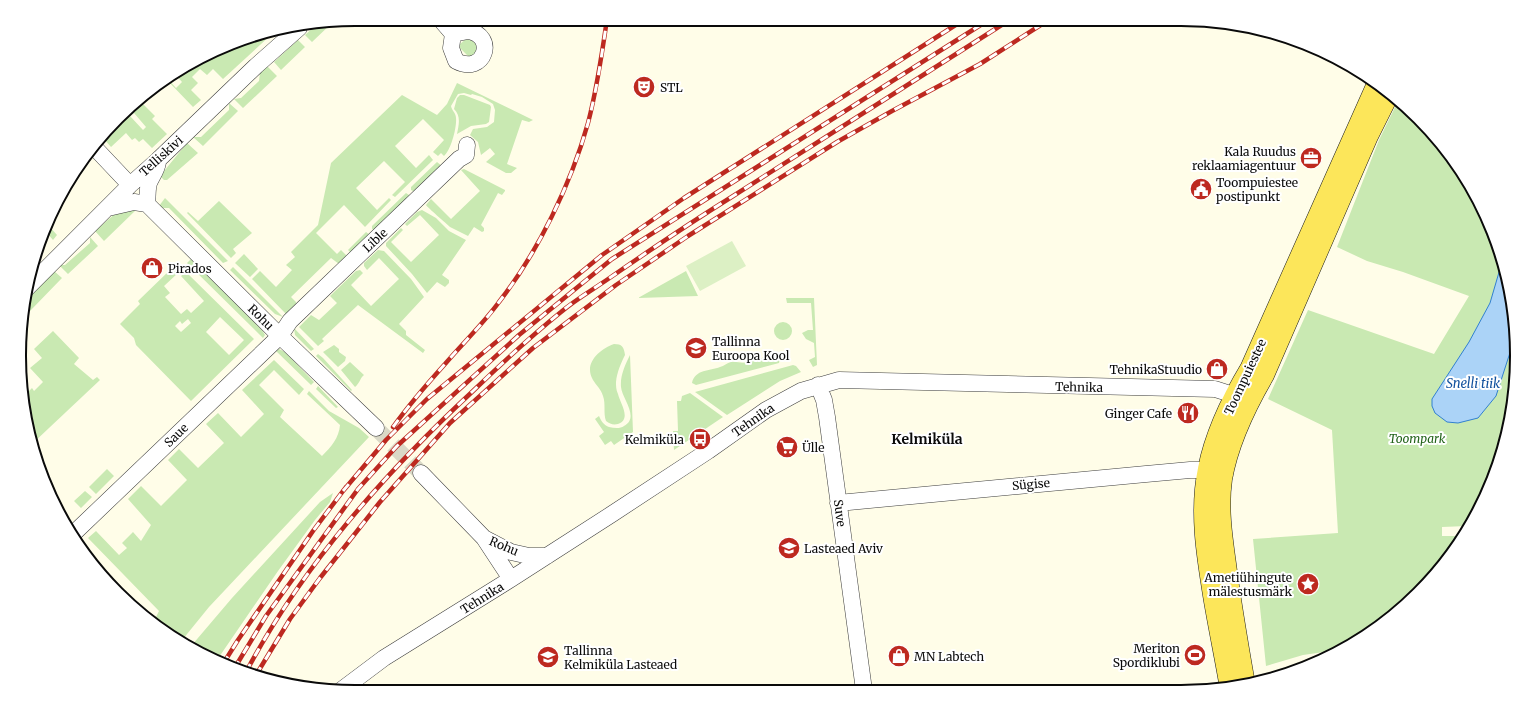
<svg xmlns="http://www.w3.org/2000/svg" width="1536" height="711" viewBox="0 0 1536 711" font-family="Merriweather,serif">
  <style>
    .green { fill: #c9e9b2; fill-rule: evenodd }
    .pitch { fill: #dcf0c4 }
    .water { fill: #abd3f7; stroke: #3180d0 }
    .lines { fill: none; stroke-linecap: round; stroke-linejoin: round }
    .minor-tunnel { stroke: #dad9c7; stroke-width: 16; stroke-dasharray: 16 8; stroke-linecap: butt }
    .minor-casing { stroke: #3d3d3d; stroke-width: 17 }
    .major-casing { stroke: #1b1b1b; stroke-width: 21 }
    .minor { stroke: #fff; stroke-width: 16 }
    .major { stroke: #fce65a; stroke-width: 20 }
    .rail-casing { stroke: #bd2920; stroke-width: 4.5 }
    .rail { stroke: #fff; stroke-width: 3; stroke-dasharray: 9; stroke-linecap: butt }
    .labels { text-anchor: middle; dominant-baseline: central; stroke-width: 4; stroke-linejoin: round; paint-order: stroke }
    .poi-label { font-size: 12px; fill: #0a0a0a; stroke: #fff; text-anchor: start }
    .street-label { font-size: 12px; fill: #0a0a0a; stroke: #fff }
    .park-label { font-size: 12px; font-style: italic; fill: #22631a; stroke: #fff }
    .water-label { font-size: 13px; font-style: italic; fill: #12529e; stroke: #fff }
    .quarter-label { font-size: 14px; font-weight: bold; fill: #0a0a0a; stroke: #fff }
    .rim { fill: none; stroke: #0a0a0a; stroke-width: 2 }
  </style>
  <rect width="100%" height="100%" fill="#fffde8"/>
  <path class="green" d="M332,23L312,42L305,35L315,26Z
    M273,33L223,79L213,69L207,75L200,69L192,77L198,83L191,90L201,100L193,107L166,79L167,78L176,88L182,82L174,73L187,64L247,37Z
    M466,39H469L481,46L474,56H468L460,48V44Z
    M298,40L305,47L281,70L274,62Z
    M267,66L277,76L243,108L234,99L241,98L259,81L260,73Z
    M457,83L533,120L529,122L522,120L507,164L517,168L511,173H506L486,162L495,154L490,148L481,155L478,142L470,135L473,129L487,127L494,122L495,110L493,104L482,97L472,94L471,95L464,93L458,94L451,106C452,111 456,113 456,118C457,127 451,150 444,156L441,153L438,156L433,152L444,140L423,119L395,146L416,168L429,155L433,160L395,197L392,195L405,182L384,161L356,188L377,210L389,198L391,200L365,227L344,205L316,233L337,254L341,250L347,256L339,264L331,258L291,297L296,302V305L286,314L252,279L260,271L276,287L292,270L286,265L295,257L291,252L318,225L331,163L402,95L437,115L447,104Z
    M146,94L147,95L141,102L155,116L152,119L167,134L152,148L143,139L139,142L135,138L132,140L126,133L111,147L104,139L134,102ZM134,113L146,127L143,130L130,116Z
    M460,95H464L490,105L491,107L489,122L486,124L471,126L457,134C459,124 461,116 454,109L457,98Z
    M1398,101L1418,117L1460,168L1491,227L1510,290L1517,355L1511,421L1491,484L1467,526L1442,527V536H1462L1448,560L1386,622L1338,650L1303,655L1266,666L1253,539L1338,533L1332,430L1268,399L1308,310L1434,354L1469,296L1403,272L1367,261L1337,247L1379,140Z
    M229,103L238,111L203,146L193,137H201L229,110Z
    M187,143L198,153L167,180H164L160,176Z
    M437,162L442,166L415,192L411,190V187Z
    M464,169L505,190V191L502,195L498,193L481,225L484,228V231L482,232L474,227L468,236C462,233 456,230 450,227C447,224 427,207 426,205L431,199L451,219L480,191L461,170Z
    M406,193L409,195V197L374,230L372,229V226Z
    M165,198L228,261L223,263L169,208H162L159,206Z
    M219,201L252,233L233,249L236,253L231,258L187,213L188,212L198,221Z
    M137,209L104,241L95,231L117,212Z
    M422,210L436,218L449,231L466,240L442,275L449,280V283L445,287L437,282L427,293L412,274L386,246V243L401,228L403,230L391,242L411,262L439,235L420,215L407,226L405,224L417,212Z
    M49,226L57,235L53,240L47,233Z
    M366,232L370,235L351,253L348,250Z
    M90,237L98,246L68,274L59,265H65L90,243Z
    M378,250L384,251L411,279L424,297L399,324L406,331V335L425,350L423,353L358,305L322,339L324,341L318,346L299,327L311,315L319,320L337,303L330,296L356,271L360,270L363,273L351,285L371,306L399,279L379,258L367,270L364,266V263Z
    M244,254L258,269L250,277L235,263Z
    M192,258L262,330L265,335L263,338L187,263Z
    M233,267L283,317L275,314L230,270Z
    M172,268L178,273L164,286L170,293L165,297L181,314L187,309L191,313L204,301L181,276L186,272L254,339L191,401L136,345L134,338L120,324L140,304L138,301ZM220,317L244,340L229,355L206,332ZM188,319L191,323L181,332L175,326L180,321L182,324Z
    M54,271L62,278L30,311L25,307V300Z
    M686,271L698,296L638,298Z
    M786,298H814L817,365L813,367L809,360L815,357L814,343L806,339L802,333L808,330H813L811,303H787Z
    M774 331a9 9 0 1 1 18 0a9 9 0 1 1-18 0Z
    M294,328L314,349L311,351L295,335Z
    M53,331L79,358L74,364L93,380L97,377L100,380L32,444L22,396L23,397L32,388L34,391L43,382L30,368L42,358L34,349Z
    M614,344C622,344 624,347 625,355C621,363 617,372 616,382C616,386 616,390 618,394C620,403 632,419 618,424C613,425 610,424 606,421C603,413 606,404 603,396C601,389 596,385 593,380C583,363 600,349 614,344Z
    M334,345L339,349V352L346,357L345,361L338,367L323,352Z
    M279,349L285,352L314,382L311,385L276,351Z
    M318,354L323,358L352,390L351,391L316,356Z
    M630,355L633,432L614,445L611,441L605,445L599,436L604,432L595,419L599,416C601,421 604,425 609,427C614,428 620,429 624,426C640,417 622,399 621,387C620,376 625,365 630,355Z
    M771,355L780,359L779,363L696,385L692,383C695,369 710,371 720,367C724,366 727,363 731,362C737,361 742,364 747,362C755,361 763,357 771,355Z
    M274,360L304,389L299,395L274,370L259,385L284,410L280,417L322,456C331,447 339,438 340,425L307,394L309,391L329,411L359,428L369,437L209,607L183,639L154,621L159,611L88,538L96,531L119,555L127,548L122,543L133,532L141,541L151,525L128,499L141,486L161,506L187,480L168,460L179,449L198,468L224,443L206,424L218,413L241,437L264,414L242,390Z
    M350,362L364,375C360,378 360,383 355,387L341,370Z
    M793,365L796,366L801,372L780,381L727,415L695,392Z
    M318,386L338,407L336,408L316,389Z
    M690,393L723,417L674,450L673,431H678L677,401H681L682,396Z
    M107,469L114,476L96,494L89,487Z
    M85,491L92,497L81,508L74,501Z
    M333,493L330,502L315,520L278,571L217,660L192,645L232,598L320,502Z"/>
  <path class="pitch" d="M732,241L746,266L700,291L686,266Z"/>
  <path class="water" d="M1502,262L1510,290L1515,337L1496,396L1478,418L1458,423L1447,422L1435,413L1432,406V399L1469,342L1490,303Z"/>
  <g class="lines">
    <path class="minor-tunnel" d="M376,428L421,473"/>
    <g class="minor-casing">
      <path id="minor" d="M440,19L453,34
        M468,31C497,35 485,76 456,61L451,48L453,34Z
        M96,149L130,185
        M147,204L280,336L376,428
        M147,204C148,197 147,190 149,183C152,176 157,170 158,162
        M108,208L134,202L147,204
        M26,289L130,185L158,160L256,66L299,28
        M818,385L824,400L827,417L864,690
        M421,473L484,538L511,579
        M838,503L1146,474L1190,470H1219
        M73,534L280,336L290,321L459,159L466,155L467,145
        M486,539L511,552L529,556H547
        M340,691L384,658L511,579L612,514L708,451L766,410L801,391L839,380L1215,389L1246,399"/>
    </g>
    <g class="major-casing">
      <path id="major" d="M1245,684C1238,644 1231,604 1226,564C1222,536 1218,507 1222,479C1228,444 1246,406 1264,375L1368,136L1389,94
        M1230,688C1225,659 1219,630 1214,601C1207,558 1199,513 1208,469C1215,434 1232,399 1250,369L1377,84"/>
    </g>
    <use href="#minor" class="minor"/>
    <use href="#major" class="major"/>
    <g class="rail-casing">
      <path id="rail" d="M393,427C409,405 427,384 445,364C463,343 483,324 499,302C538,252 571,184 588,123C597,89 602,54 607,19
        M343,491L386,440L427,399L602,255L684,198L965,19
        M223,664L238,640L313,531L346,487
        M234,669L266,616L358,489L397,446L519,335L612,259L990,19
        M246,672C303,565 385,473 473,391C501,364 530,337 561,312C576,299 594,289 611,277C650,250 690,223 730,198C824,138 917,79 1011,19
        M256,675L290,619L320,578L380,502L450,423L533,348L616,285L688,236L837,142L892,111L980,64L1050,19"/>
    </g>
    <use href="#rail" class="rail"/>
  </g>
  <defs>
    <g id="theatre-disc" transform="scale(1.15)"><circle r="9.5" fill="#bd2920" stroke="#fff"/><path d="M-5-5.5Q0-4 5-5.5V0Q5 5 0 6Q-5 5-5 0ZM-3.3-2.5H-1v1.5H-3.3ZM1-2.5H3.3v1.5H1ZM-2.8 1Q0 5.5 2.8 1Z" fill="#fff"/></g>
    <g id="office-disc" transform="scale(1.15)"><circle r="9.5" fill="#bd2920" stroke="#fff"/><path d="M-6-3h4V-5.5h4V-3h4V5H-6ZM-1-4.5V-3h2v-1.5ZM-6 0V1H6V0Z" fill="#fff"/></g>
    <g id="civic-disc" transform="scale(1.15)"><circle r="9.5" fill="#bd2920" stroke="#fff"/><path d="M-.6-6.5H3V-4.5H.6V-3L4-1V1h2V6H-6V1h2V-1L-.6-3ZM-1.2 2.5V6h2.4V2.5Z" fill="#fff"/></g>
    <g id="shop-disc" transform="scale(1.15)"><circle r="9.5" fill="#bd2920" stroke="#fff"/><path d="M-5-2.5h2.3a2.7 3.5 0 0 1 5.4 0H5L5.5 6h-11ZM-1.5-2.5h3a1.5 2.3 0 0 0-3 0Z" fill="#fff"/></g>
    <g id="school-disc" transform="scale(1.15)"><circle r="9.5" fill="#bd2920" stroke="#fff"/><path d="M0-5L7-2L0 1L-7-2ZM-4 1L0 2.5L4 1V4Q0 6-4 4Z" fill="#fff"/></g>
    <g id="restaurant-disc" transform="scale(1.15)"><circle r="9.5" fill="#bd2920" stroke="#fff"/><path d="M-5-6h1v4h1v-4h1v4h1v-4h1v5L-1.5 .5V6h-2V.5L-5-1ZM5-6V6H3V1.5H1.5Q1.5-4 5-6Z" fill="#fff"/></g>
    <g id="bus-disc" transform="scale(1.15)"><circle r="9.5" fill="#bd2920" stroke="#fff"/><path d="M-5-6H5V4H4V6H2V4H-2V6H-4V4H-5ZM-3.5-4V0h7V-4ZM-3.5 1.2v1.5H-2V1.2ZM2 1.2v1.5H3.5V1.2Z" fill="#fff"/></g>
    <g id="supermarket-disc" transform="scale(1.15)"><circle r="9.5" fill="#bd2920" stroke="#fff"/><path d="M-6-5.5h2.5l.6 2H6L4.5 2H-2.5L-4.4-4H-6ZM-1.5 3.2a1.3 1.3 0 1 0 .1 0ZM3 3.2a1.3 1.3 0 1 0 .1 0Z" fill="#fff"/></g>
    <g id="sight-disc" transform="scale(1.15)"><circle r="9.5" fill="#bd2920" stroke="#fff"/><path d="M0-6L1.8-2.2L6-1.7L2.9 1.2L3.7 5.4L0 3.3L-3.7 5.4L-2.9 1.2L-6-1.7L-1.8-2.2Z" fill="#fff"/></g>
    <g id="stadium-disc" transform="scale(1.15)"><circle r="9.5" fill="#bd2920" stroke="#fff"/><path d="M0-5a6.5 5 0 1 0 0 10a6.5 5 0 1 0 0-10ZM-3.5-1.8h7v3.6h-7Z" fill="#fff"/></g>
  </defs>
  <g fill-rule="evenodd">
    <use href="#theatre-disc" x="644" y="87"/>
    <use href="#office-disc" x="1311" y="158"/>
    <use href="#civic-disc" x="1201" y="189"/>
    <use href="#shop-disc" x="152" y="268"/>
    <use href="#school-disc" x="696" y="348"/>
    <use href="#shop-disc" x="1217" y="369"/>
    <use href="#restaurant-disc" x="1188" y="413"/>
    <use href="#bus-disc" x="700" y="439"/>
    <use href="#supermarket-disc" x="787" y="447"/>
    <use href="#school-disc" x="789" y="548"/>
    <use href="#sight-disc" x="1308" y="584"/>
    <use href="#stadium-disc" x="1195" y="655"/>
    <use href="#shop-disc" x="899" y="656"/>
    <use href="#school-disc" x="548" y="657"/>
  </g>
  <g class="labels">
    <g class="poi-label">
      <text x="660" y="87">STL</text>
      <text x="1296" y="151" text-anchor="end">Kala Ruudus<tspan x="1296" dy="14">reklaamiagentuur</tspan></text>
      <text x="1216" y="182">Toompuiestee<tspan x="1216" dy="14">postipunkt</tspan></text>
      <text x="168" y="268">Pirados</text>
      <text x="712" y="341">Tallinna<tspan x="712" dy="14">Euroopa Kool</tspan></text>
      <text x="1202" y="369" text-anchor="end">TehnikaStuudio</text>
      <text x="1172" y="413" text-anchor="end">Ginger Cafe</text>
      <text x="684" y="439" text-anchor="end">Kelmiküla</text>
      <text x="802" y="447">Ülle</text>
      <text x="804" y="548">Lasteaed Aviv</text>
      <text x="1292" y="577" text-anchor="end">Ametiühingute<tspan x="1292" dy="14">mälestusmärk</tspan></text>
      <text x="1180" y="648" text-anchor="end">Meriton<tspan x="1180" dy="14">Spordiklubi</tspan></text>
      <text x="564" y="650">Tallinna<tspan x="564" dy="14">Kelmiküla Lasteaed</tspan></text>
      <text x="914" y="656">MN Labtech</text>
    </g>
    <g class="street-label">
      <text transform="translate(161 156) rotate(-42)">Telliskivi</text>
      <text transform="translate(375 240) rotate(-43)">Lible</text>
      <text transform="translate(261 317) rotate(45)">Rohu</text>
      <text transform="translate(1245 377) rotate(-65)">Toompuiestee</text>
      <text transform="translate(1079 387) rotate(1)">Tehnika</text>
      <text transform="translate(753 420) rotate(-35)">Tehnika</text>
      <text transform="translate(176 435) rotate(-44)">Saue</text>
      <text transform="translate(1031 484) rotate(-5)">Sügise</text>
      <text transform="translate(840 513) rotate(83)">Suve</text>
      <text transform="translate(504 546) rotate(23)">Rohu</text>
      <text transform="translate(482 598) rotate(-32)">Tehnika</text>
    </g>
    <g class="park-label">
      <text x="1417" y="438">Toompark</text>
    </g>
    <g class="water-label">
      <text x="1473" y="383">Snelli tiik</text>
    </g>
    <g class="quarter-label">
      <text x="927" y="439">Kelmiküla</text>
    </g>
  </g>
  <path d="M0 0H1536V711H0ZM355 26H1181A329 329 0 0 1 1510 355V356A329 329 0 0 1 1181 685H355A329 329 0 0 1 26 356V355A329 329 0 0 1 355 26Z" fill="#fff" fill-rule="evenodd"/>
  <path class="rim" d="M355 26H1181A329 329 0 0 1 1510 355V356A329 329 0 0 1 1181 685H355A329 329 0 0 1 26 356V355A329 329 0 0 1 355 26Z"/>
</svg>
